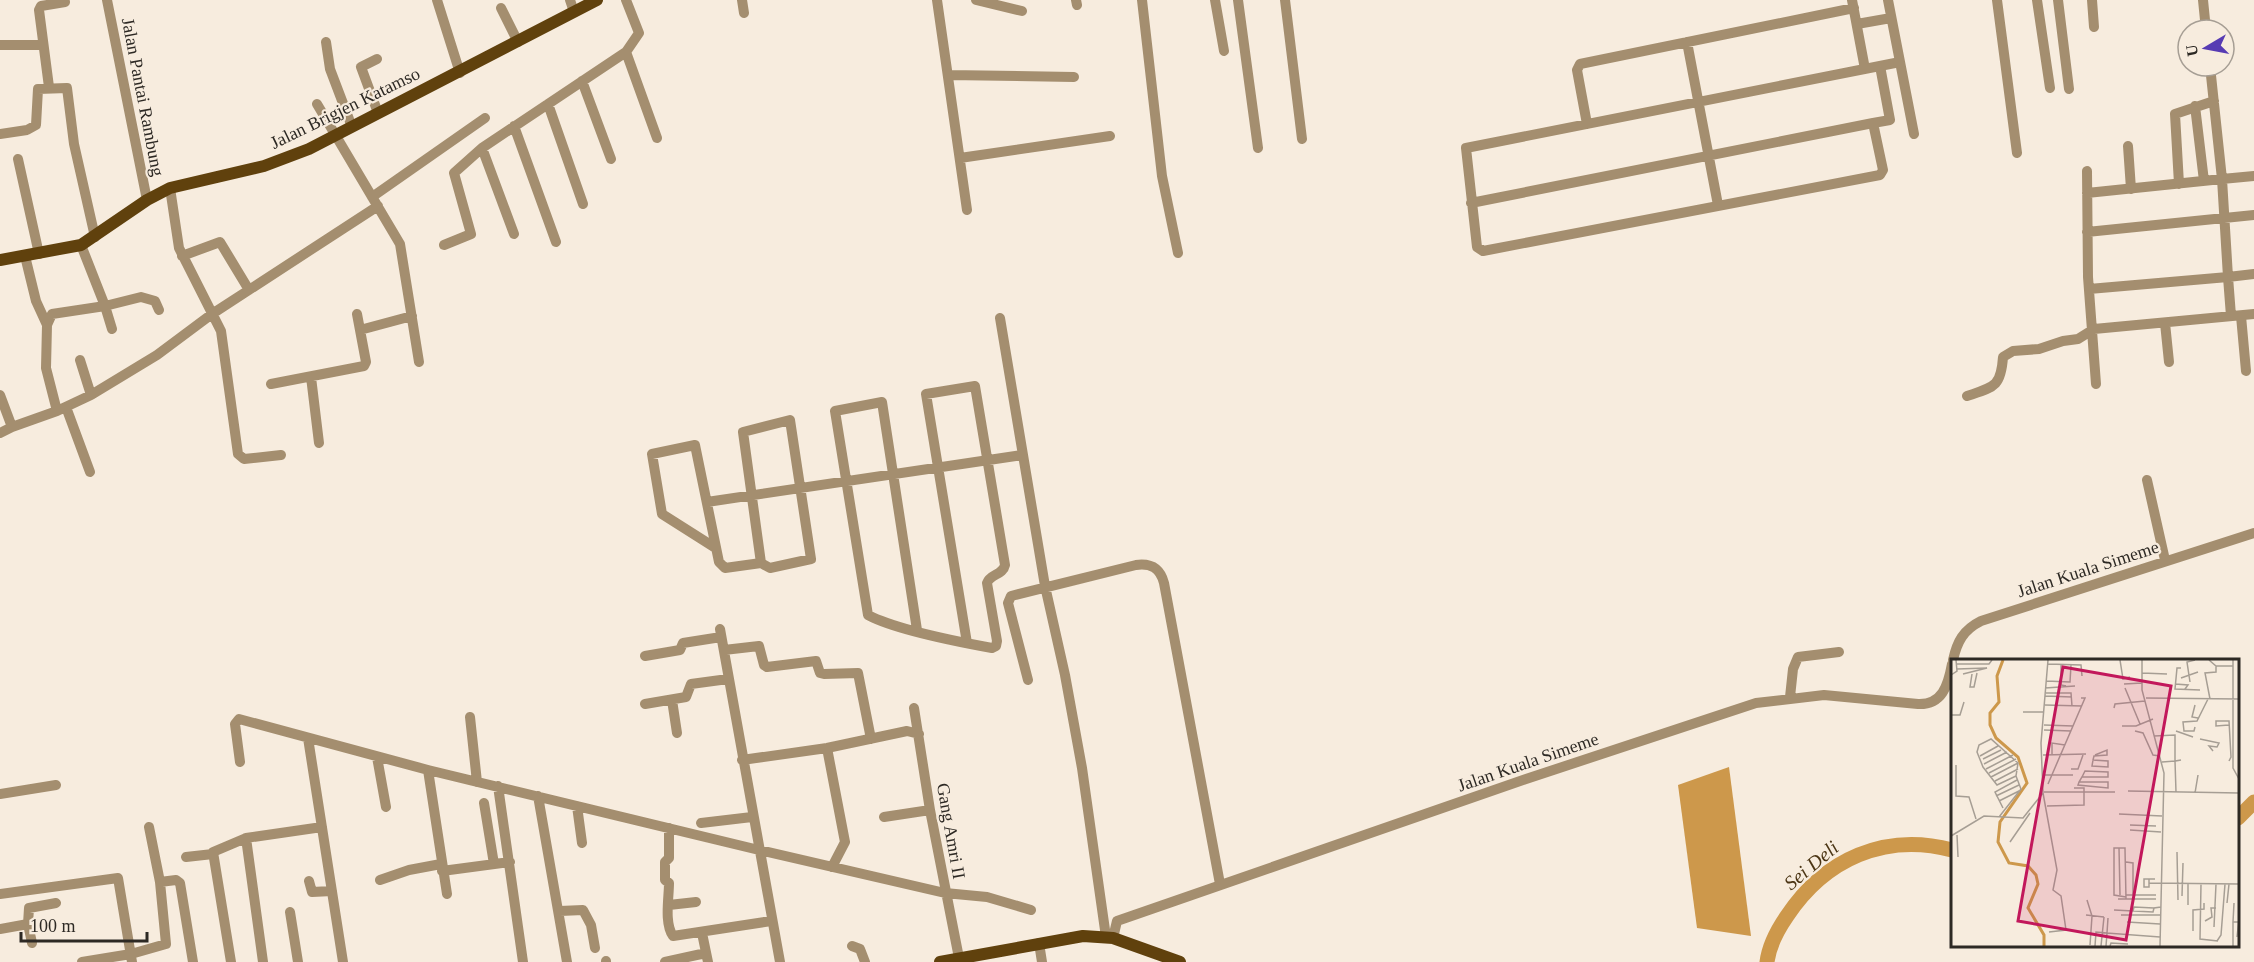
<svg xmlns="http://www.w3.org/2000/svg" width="2254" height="962" viewBox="0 0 2254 962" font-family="Georgia,serif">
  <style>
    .water { fill: #cd984b }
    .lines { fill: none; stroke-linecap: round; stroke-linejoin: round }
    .river { stroke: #cd984b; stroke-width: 15 }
    .minor { stroke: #a48e6f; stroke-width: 10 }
    .major { stroke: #60410d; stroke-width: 12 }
    .labels { text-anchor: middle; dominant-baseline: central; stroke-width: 4.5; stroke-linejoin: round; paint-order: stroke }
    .street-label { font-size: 18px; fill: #2d2924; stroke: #f7ecde }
    .water-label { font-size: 20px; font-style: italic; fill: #4b3514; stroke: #f7ecde }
    .inset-river { fill: none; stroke: #cd984b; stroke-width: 3 }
    .inset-road { fill: none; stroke: #a69e94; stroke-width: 1.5 }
    .view { fill: #c2185b; fill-opacity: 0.15; stroke: #c2185b; stroke-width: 3 }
    .inset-edge { fill: none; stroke: #2d2924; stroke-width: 3 }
  </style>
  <rect width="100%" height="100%" fill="#f7ecde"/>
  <path class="water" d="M1729,767L1751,936L1697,928L1678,785Z"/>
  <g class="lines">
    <path class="river" d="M2238,818L2254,802
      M1767,962C1769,946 1778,929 1787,916C1825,859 1885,832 1952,850"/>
    <path class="minor" d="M107,0L147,200
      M437,0L460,73
      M570,0L574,12
      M742,0L744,13
      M937,0L967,210
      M976,0L1022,11
      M1076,0L1077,5
      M1142,0L1162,176L1178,253
      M1215,0L1224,51
      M1238,0L1258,148
      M1285,0L1302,139
      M1852,0L1865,69
      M1888,0L1914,134
      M1997,0L2017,153
      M2037,0L2050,88
      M2058,0L2069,89
      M2092,0L2094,27
      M2203,0L2206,30
      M501,8L518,42
      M1857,24L1891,18
      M326,42L330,69L352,127
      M1687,42L1718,205
      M0,45H43
      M626,52L657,138
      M377,59L361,67L378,113
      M1880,66L1890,120L1873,123L1883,170L1880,175L1483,251L1477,247L1466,148L1471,147L1900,62
      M2210,66L2222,179L2254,176
      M948,75L1074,77
      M582,81L611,159
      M49,87L39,10L41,6L65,2
      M317,104L400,244L419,362
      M548,104L583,204
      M2195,106L2204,181
      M1587,124L1577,70L1580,64L1854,8
      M514,126L556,242
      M0,134L27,130L36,125L38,89L67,88L74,144L95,237
      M2128,146L2131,189
      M482,148L514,234
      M960,158L1110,136
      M18,159L39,254
      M2087,171L2088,277L2096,384
      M2179,184L2175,114L2214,101
      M170,188L179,248L221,331L238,454L244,459L281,455
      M2087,193L2222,179L2228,277L2254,274
      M372,197L485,118
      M1471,203L1873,123
      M2087,232L2254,215
      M81,245L105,306L141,297L155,301L159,310
      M444,245L471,234L454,173L482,148L626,52L639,33L626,0
      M25,256L36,301L47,325L46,368L57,411
      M182,256L220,242L249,290
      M2089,289L2228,277L2231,316
      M357,314L360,330
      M2241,316L2246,371
      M1000,318L1045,586L1065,675L1082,768L1106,937
      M2165,323L2169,362
      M47,325L52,314L105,306L112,329
      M311,377L319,443
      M271,384L364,366L366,362L360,330L412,316
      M0,395L12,427L0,433
      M91,395L157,355L212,314L378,206
      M1967,396C1994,387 2001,387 2003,357L2013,351L2039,349L2063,341L2078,339L2094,329L2254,314
      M66,407L90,472
      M12,427L57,411L91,395L80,360
      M2147,480L2165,560
      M707,502L1022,455
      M714,547L662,514L652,454L695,445L719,562L725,568L761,563L743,432L790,420L811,559L770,568L761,563
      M720,629L780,962
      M917,630L882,402L835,411L868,615C896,630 959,642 992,648L996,646L997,641L987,583C990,574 1003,575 1005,565L975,386L926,394L967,643
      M724,650L759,646L764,665L767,667L816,661L820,673L824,674L858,673L871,739
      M645,656L680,650L683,643L721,637
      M1953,660C1957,642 1963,630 1981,621L2254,533
      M1028,680L1008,603L1011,596L1136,565C1151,563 1160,568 1164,583L1220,884
      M1790,697L1793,669L1798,657L1839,652
      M672,700L677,733
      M645,704L686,697L691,684L728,679
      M914,708L930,810L959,958
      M470,717L477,782
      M308,738L343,962
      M827,748L845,842L832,867
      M377,757L386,807
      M742,760L827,748L907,731L919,734
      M240,762L235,724L239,719L428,770L759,850L945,893L987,897L1031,910
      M428,770L447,894
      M498,786L523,962
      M0,794L56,785
      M538,796L567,962
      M484,803L494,864
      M577,806L582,843
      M884,817L930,810
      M701,823L752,817
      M669,828V858L665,862V880L669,883C669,898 664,923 673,936L771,921
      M246,838L263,962
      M186,857L213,854
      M442,871L510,862
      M380,880L409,870L441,864
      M309,881L312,892L332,891
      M160,882L176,880L180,883L193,962
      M0,894L118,878L132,962
      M669,905L696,902
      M560,911L583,910L591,925L595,948
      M290,912L298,962
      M28,924L32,943
      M0,929L28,924L29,908L56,903
      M702,933L708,962
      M1113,938L1117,921L1526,779L1756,703L1824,695L1918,704C1942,705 1948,686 1952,664
      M1039,943L1042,962
      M852,946L860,949L865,962
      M606,961V962
      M82,962L131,954L166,944L160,882L149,827
      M231,962L213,852L246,838L322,827
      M665,962L706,953"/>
    <path class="major" d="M0,260L81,245L147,200L170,188L264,166L309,149L597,0
      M940,962L1083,936L1113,938L1180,962"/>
  </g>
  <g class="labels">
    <g class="street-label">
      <text transform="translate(143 97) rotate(79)">Jalan Pantai Rambung</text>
      <text transform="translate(345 108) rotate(-26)">Jalan Brigjen Katamso</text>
      <text transform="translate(2088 569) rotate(-18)">Jalan Kuala Simeme</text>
      <text transform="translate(1528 762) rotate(-19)">Jalan Kuala Simeme</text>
      <text transform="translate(951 831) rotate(80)">Gang Amri II</text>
    </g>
    <g class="water-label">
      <text transform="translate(1811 865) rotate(-40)">Sei Deli</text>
    </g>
  </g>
  <g transform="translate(1951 659)">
    <rect width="288" height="288" fill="#f7ecde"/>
    <path class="inset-river" d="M52,1L46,17L48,43L39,54V66L45,79L67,98L76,124L49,163L47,183L58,204L77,207L85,216L87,225L77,249L93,276V287"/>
    <path class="inset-road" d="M169,1L172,20L179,18M191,1V31L213,114L209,287M258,1L265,7H282V1M5,5H38L41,1M97,5L130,6L131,17M110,5V26L115,27M282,7V40M230,9H226L224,30L249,31M6,10L36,9L12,15M191,14L216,15M21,15L19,28H23L26,14M0,16L6,12L5,1M230,19L247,13M95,22L119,23L120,6M239,23L236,3L244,1M173,25L191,24M224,25L237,26L234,30M94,29L124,27M174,29L189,65M95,34H120L121,47M94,37L121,38M195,39L288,40M259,40L254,14L265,13V7M282,41V109L288,120M94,46L131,47M244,46L241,58L247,59M163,49L164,45L194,42M72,53H93M0,56H9L13,43M93,66L122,67M171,67H185L202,60M244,68L243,72H233L232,63L246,62L257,40M93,71L120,72M184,72L192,74L202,96L209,97M225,72L242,78M203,77L224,76V102L230,101M249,80L268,84L266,88L258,87L262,92M101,95V84L114,86M92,96L135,95M29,97L47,87M32,100L50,91M142,101L141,107L157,108V102L142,101L143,97L156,96V91L144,96M278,102L280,98L278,62H265V67L278,66M211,103L224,102L225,133M33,105L56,93M5,106V137L18,138L25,160M35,110L62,96M120,110H127L132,96M38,114L65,100M93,116H122M40,118L67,104M44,122L67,110M128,123H157V129L127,126L128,123L131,118L134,112L157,113V118H131M97,125L134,39H130M177,132L288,134M93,133H164M92,134L106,211L102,231L110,237L115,271L98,273M244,134L247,116M45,137L68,126M48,142L68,132M96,147L133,146V129H123M52,149L44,133L66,121M168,155L211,157M48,158L70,130L65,117L67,104L40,80L28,86L26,93L32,108L46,126L65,117M179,166L205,167M179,171L210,173M6,176L7,198M0,177L33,157L72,159L92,134L90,84L97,1M59,183L79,154M168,189L169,236M226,193L227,241M175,203L182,204V236M198,220V228H193V220H204M198,224L288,225M250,225L249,280L267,282M175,236H205M231,237L232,204M175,238L163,236V189H174V190L175,240M167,240H205M136,241L141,257L139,286M276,244L278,225M283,244L282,263H288M237,246V224M163,251L202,253L203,249L210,248M182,252L183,248L203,249M135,256L153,258M170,256H210M254,262L261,258L260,249H265M176,263L209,265M282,263V287M263,268L265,225M242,272V251L253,250V244M286,278L288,260M266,282L270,276L274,225M144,287L145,273L156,274L157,259M150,287L153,258M155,287L156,274L209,278M159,287L160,284L177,285"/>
    <path class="view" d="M112,8L220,27L175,281L67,262Z"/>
    <rect width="288" height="288" class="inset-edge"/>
  </g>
  <g transform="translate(2206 48) rotate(260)"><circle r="28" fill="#f7ecde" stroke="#a69e94" stroke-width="1.5"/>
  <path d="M0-4.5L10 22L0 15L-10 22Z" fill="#573bb3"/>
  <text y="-9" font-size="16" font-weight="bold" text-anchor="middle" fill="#2d2924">U</text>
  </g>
  <path d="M21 932v9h126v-9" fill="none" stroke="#2d2924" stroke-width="3"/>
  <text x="30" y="932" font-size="18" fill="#2d2924" stroke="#f7ecde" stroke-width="4.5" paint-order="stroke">100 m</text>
</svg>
